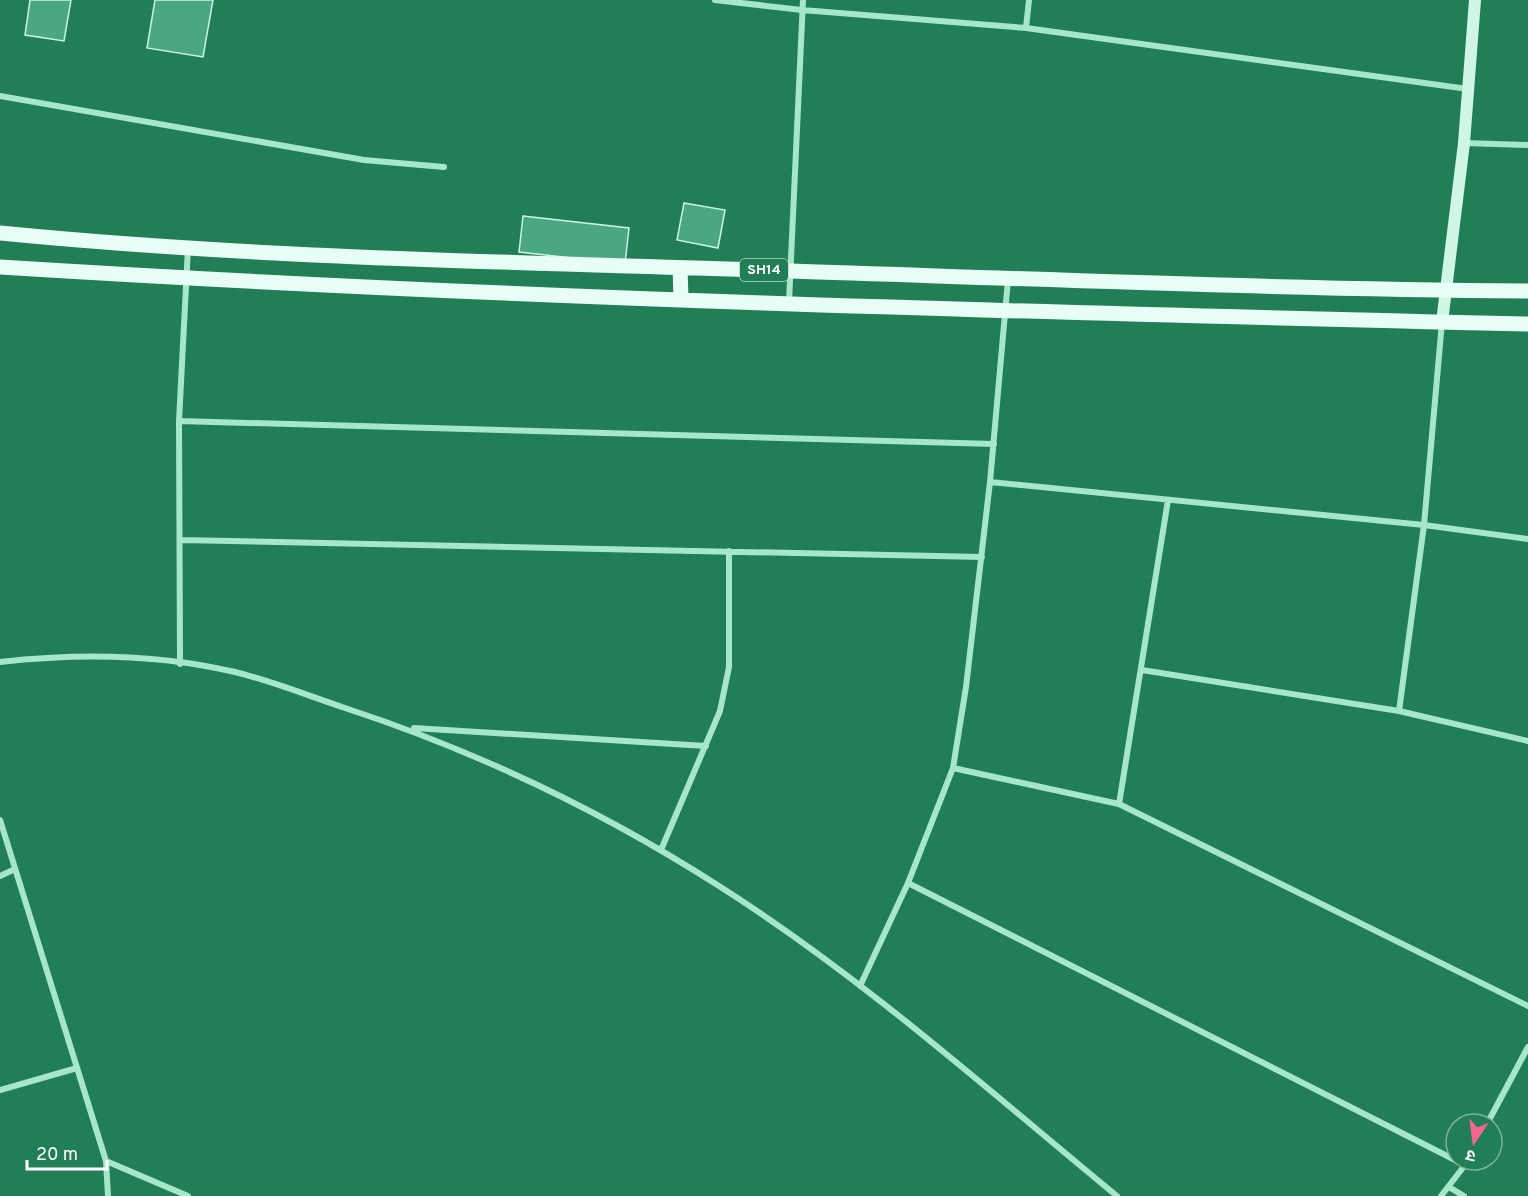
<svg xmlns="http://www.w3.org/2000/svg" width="1528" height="1196" viewBox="0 0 1528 1196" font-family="Overpass,'Noto Sans Devanagari',sans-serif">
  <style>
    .building { fill: #4aa77f; stroke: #c9f5e2; stroke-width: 1.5 }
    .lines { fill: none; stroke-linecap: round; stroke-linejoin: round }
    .street { stroke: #a6e7ca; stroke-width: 6 }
    .secondary { stroke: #d0f6e6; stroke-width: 12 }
    .primary { stroke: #e7fdf5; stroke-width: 15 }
    .labels { text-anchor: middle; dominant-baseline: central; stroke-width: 6; stroke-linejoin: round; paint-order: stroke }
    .shield { fill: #217e57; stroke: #bcd8cd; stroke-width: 1.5 }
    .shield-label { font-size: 14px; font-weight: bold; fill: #fff }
  </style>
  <rect width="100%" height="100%" fill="#217e57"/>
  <path class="building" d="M30,0H71L64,41L25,35Z
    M155,0H213L203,57L147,48Z
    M684,203L725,210L718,248L677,240Z
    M523,216L629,228L625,264L519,252Z"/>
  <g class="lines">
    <path class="street" d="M715,0L802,10L1026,28L1468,89
      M1026,28L1029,0
      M0,96L364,160L444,167
      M1464,143L1528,145
      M789,302L803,0
      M179,421L994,444
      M990,482L1424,525L1528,539
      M180,540L982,557
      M0,662C78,653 158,654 235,672C272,681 309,696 345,708C476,751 602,811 719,886C861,976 988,1090 1117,1196
      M180,664L179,421L188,248
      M1142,670L1399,711L1528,741
      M1399,711L1424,525L1442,322
      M414,728L706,746
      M953,768L1119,804L1528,1006
      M1119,804L1168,500
      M0,820L106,1161L108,1196
      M661,850L720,711L729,667V551
      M0,876L15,869
      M908,883L1465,1165L1467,1160
      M860,986L908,883L953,768L966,687L990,482L1008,280
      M0,1090L77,1068
      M1487,1124L1528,1047
      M106,1161L188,1196
      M1449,1187L1464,1196
      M1441,1196L1465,1165"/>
    <path class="secondary" d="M1442,322L1464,143L1475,0"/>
    <path class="primary" d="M0,233C263,259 527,262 791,271C1036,279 1282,289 1528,291
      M0,267C509,299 1019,312 1528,324
      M680,268L681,298"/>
  </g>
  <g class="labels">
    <rect class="shield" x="740" y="259" width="48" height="22" rx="4.5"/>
    <g class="shield-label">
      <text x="764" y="270">SH14</text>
    </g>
  </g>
  <g transform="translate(1474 1142) rotate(193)"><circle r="28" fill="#217e57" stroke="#7ab29a" stroke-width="1.5"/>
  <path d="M0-4.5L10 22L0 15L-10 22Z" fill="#f3678d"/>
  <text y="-9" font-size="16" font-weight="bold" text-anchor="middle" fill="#ffffff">उ</text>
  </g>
  <path d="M27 1160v9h80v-9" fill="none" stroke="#ffffff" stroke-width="3"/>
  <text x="36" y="1160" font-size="18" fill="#ffffff" stroke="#217e57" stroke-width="4.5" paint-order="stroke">20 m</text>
</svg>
